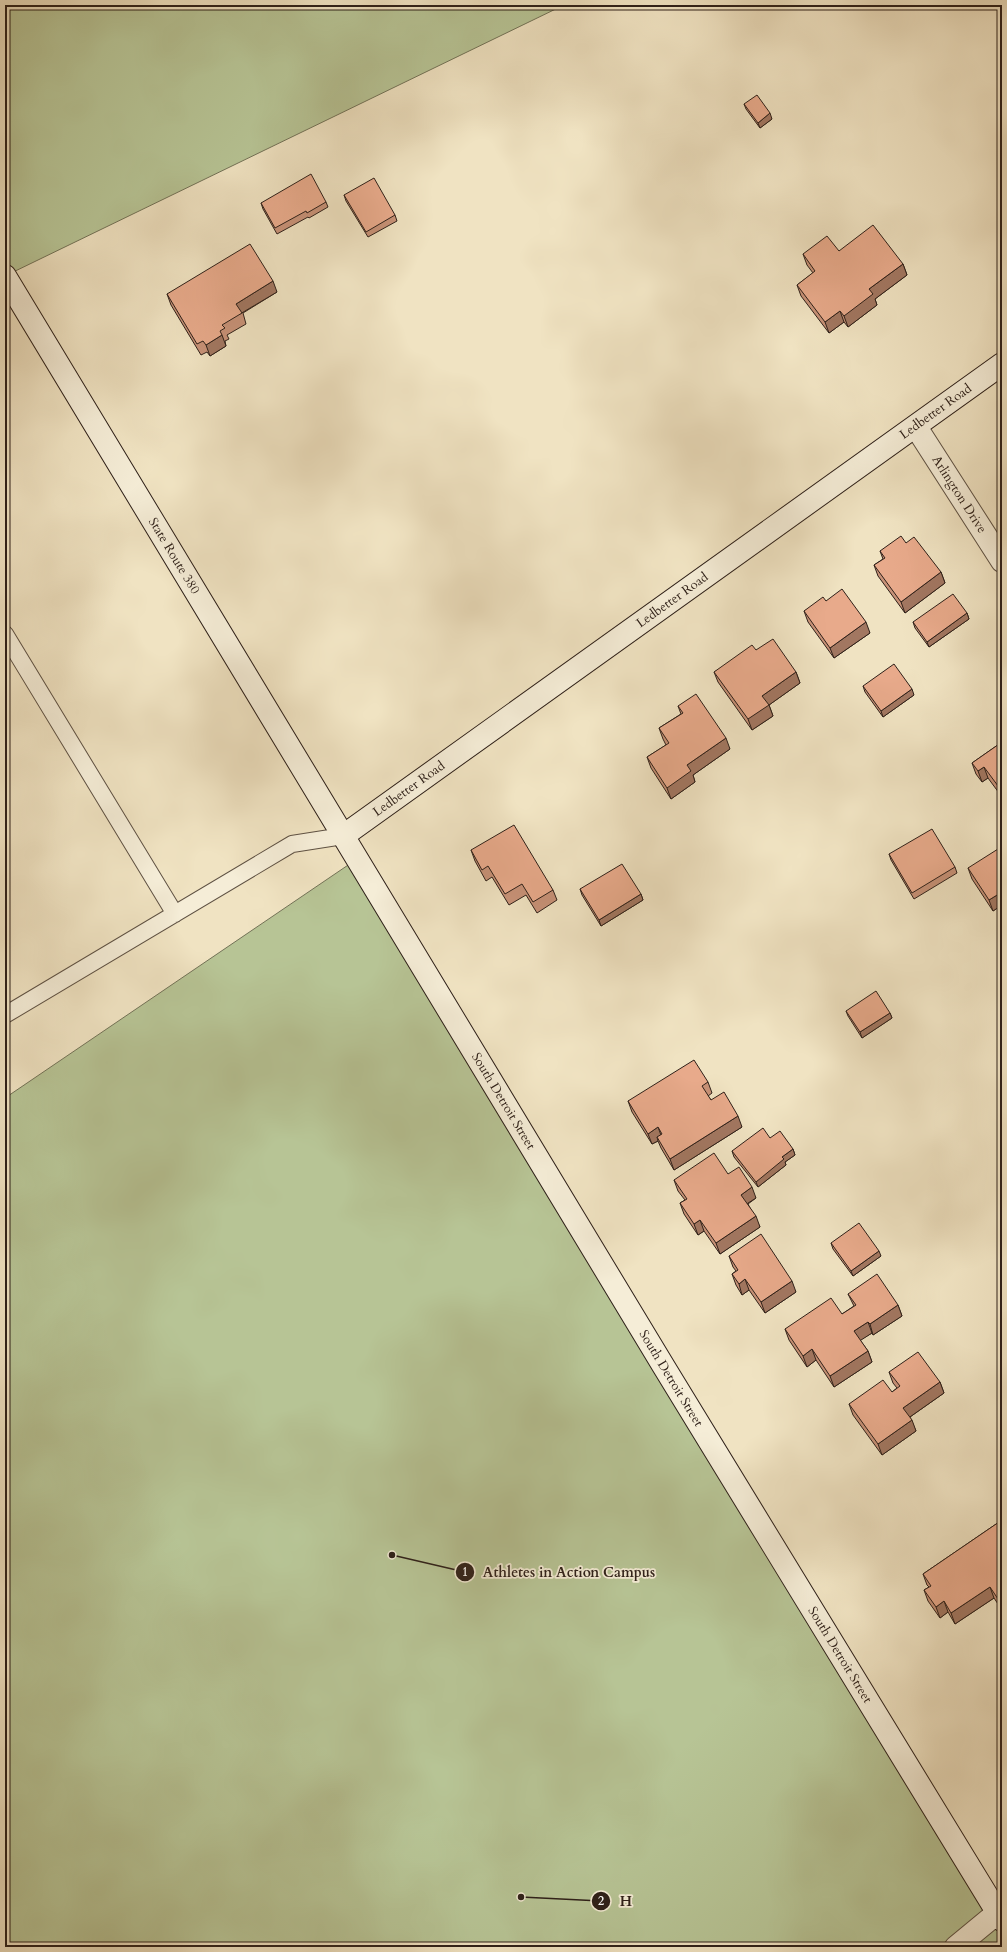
<svg xmlns="http://www.w3.org/2000/svg" width="1007" height="1952" viewBox="0 0 1007 1952" font-family="Cardo,serif">
  <style>
    .green { fill: #b7c495; stroke: #727257 }
    .lines { fill: none; stroke-linecap: round; stroke-linejoin: round }
    .lane-casing { stroke: #5e5143; stroke-width: 18 }
    .street-casing { stroke: #5e5143; stroke-width: 24 }
    .secondary-casing { stroke: #2e2019; stroke-width: 24 }
    .lane { stroke: #f5edd7; stroke-width: 16 }
    .street { stroke: #f5edd7; stroke-width: 22 }
    .secondary { stroke: #f5edd7; stroke-width: 22 }
    .wall { fill: #c89278; stroke: #2e2019 }
    .shaded-wall { fill: #a27761; stroke: #2e2019 }
    .building { fill: #e8aa8b; stroke: #2e2019 }
    .labels { text-anchor: middle; dominant-baseline: central; stroke-width: 3.5; stroke-linejoin: round; paint-order: stroke }
    .street-label { font-size: 13px; fill: #2e2019; stroke: #f5edd7 }
    .leader { fill: none; stroke: #2e2019; stroke-width: 1.5 }
    .callout-dot { fill: #2e2019; stroke: #f5edd7; stroke-width: 1.5 }
    .mark-label { font-size: 12px; text-anchor: middle; font-weight: bold; fill: #fff }
    .callout-label { font-size: 14px; text-anchor: middle; font-weight: bold; fill: #2e2019; stroke: #f5edd7; stroke-width: 3.5; stroke-linejoin: round; paint-order: stroke }
  </style>
  <rect width="100%" height="100%" fill="#f0e3c2"/>
  <filter id="stains"><feTurbulence type="fractalNoise" baseFrequency=".005" numOctaves="4"/><feColorMatrix values="0 0 0 0 .2 0 0 0 0 .09 0 0 0 0 .02 0 0 0 .5 -.17"/></filter>
  <radialGradient id="worn" r=".72"><stop offset=".6" stop-color="#630" stop-opacity="0"/><stop offset="1" stop-color="#630" stop-opacity=".3"/></radialGradient>
  <path class="green" d="M5,5H564L5,276Z
    M357,859L1002,1920V1947H5V1098Z"/>
  <g class="lines">
    <g class="lane-casing">
      <path id="lane" d="M5,634L175,914
        M5,1015L292,844L343,836"/>
    </g>
    <g class="street-casing">
      <g id="street">
        <path id="s1" d="M916,427L1002,561"/>
        <path d="M956,1947L1002,1909"/>
      </g>
    </g>
    <g class="secondary-casing">
      <g id="secondary">
        <path id="s2" d="M5,276L664,1367L1002,1920"/>
        <path id="s3" d="M343,836L1002,364"/>
      </g>
    </g>
    <use href="#lane" class="lane"/>
    <use href="#street" class="street"/>
    <use href="#secondary" class="secondary"/>
  </g>
  <path class="wall" d="M744,104L772,119L760,128L746,109Z
    M344,195L395,215L397,221L368,237L346,201Z
    M326,202L328,207L309,218L308,217L277,234L263,209L261,203Z
    M839,251L903,264L907,275L875,299L877,305L848,327L844,322L829,333L801,296L797,285L813,273L807,265L803,254Z
    M277,292L243,313L246,324L227,335L229,339L225,341L226,346L210,356L207,352L201,355L171,305L167,294Z
    M906,543L941,572L945,583L905,613L878,576L874,565L883,559L880,551Z
    M826,601L870,633L834,658L808,622L804,611Z
    M967,613L969,619L929,647L915,628L913,622Z
    M756,650L796,672L800,683L769,705L773,716L752,730L718,682L714,672Z
    M863,686L914,695L883,717L865,692Z
    M678,706L730,749L693,775L695,782L671,799L651,768L647,757L666,745L663,739L659,728L681,714Z
    M1002,742V797L988,778L982,782L976,774L972,763Z
    M471,850L553,890L557,900L537,913L526,895L509,905L492,877L486,881L475,861Z
    M889,854L955,867L957,873L914,899L891,860Z
    M1002,856V905L993,911L972,879L968,868Z
    M580,889L641,894L643,900L601,926L582,895Z
    M846,1011L890,1013L892,1018L862,1038L848,1016Z
    M708,1082L712,1093L708,1096L711,1100L742,1127L674,1170L661,1148L658,1141L652,1144L632,1112L628,1101Z
    M770,1138L793,1149L795,1155L785,1162L786,1165L758,1187L734,1157L732,1151Z
    M728,1174L756,1198L748,1204L760,1227L720,1254L704,1231L698,1235L684,1214L680,1203L685,1200L678,1191L674,1180Z
    M831,1243L881,1256L853,1276L833,1249Z
    M729,1256L796,1292L765,1313L749,1290L742,1295L736,1285L732,1274L736,1271L733,1267Z
    M848,1294L898,1305L902,1316L873,1335L872,1333L860,1340L868,1351L872,1362L834,1387L816,1360L807,1367L789,1340L785,1329L842,1314L854,1306Z
    M889,1372L940,1382L944,1393L910,1417L916,1431L882,1455L853,1415L849,1404L892,1392L897,1388L893,1383Z
    M1002,1520V1610L994,1598L955,1624L948,1612L940,1618L928,1601L924,1590L929,1587L927,1585L923,1574Z"/>
  <path class="shaded-wall" d="M770,113L772,119L760,128L758,123Z
    M903,264L907,275L875,299L877,305L848,327L844,316L869,289Z
    M273,281L277,292L240,314L236,304Z
    M840,311L844,322L829,333L825,322Z
    M222,335L226,346L210,356L206,345Z
    M941,572L945,583L905,613L901,602Z
    M967,613L969,619L929,647L927,642Z
    M866,622L870,633L834,658L830,648Z
    M796,672L800,683L769,705L773,716L752,730L748,719L762,696Z
    M912,689L914,695L883,717L881,711Z
    M726,738L730,749L693,775L695,782L671,799L667,788L687,765Z
    M984,767L988,778L982,782L978,771Z
    M1002,892V905L993,911L989,900Z
    M641,894L643,900L601,926L599,920Z
    M890,1013L892,1018L862,1038L860,1032Z
    M738,1116L742,1127L674,1170L670,1159Z
    M658,1127L662,1138L657,1137L658,1141L652,1144L648,1134Z
    M793,1149L795,1155L785,1162L786,1165L758,1187L756,1182L782,1157Z
    M752,1187L756,1198L745,1205L741,1195Z
    M756,1216L760,1227L720,1254L716,1243Z
    M700,1220L704,1231L698,1235L694,1224Z
    M879,1251L881,1256L853,1276L851,1271Z
    M745,1279L749,1290L742,1295L739,1284Z
    M792,1281L796,1292L765,1313L761,1302Z
    M898,1305L902,1316L873,1335L870,1324Z
    M868,1322L872,1333L858,1342L854,1331Z
    M812,1349L816,1360L807,1367L803,1356Z
    M868,1351L872,1362L834,1387L830,1376Z
    M940,1382L944,1393L907,1419L903,1408Z
    M912,1420L916,1431L882,1455L878,1444Z
    M990,1587L994,1598L955,1624L951,1613Z
    M1002,1596V1610L998,1599Z
    M944,1601L948,1612L940,1618L936,1607Z"/>
  <path class="building" d="M757,95L770,113L758,123L744,104Z
    M311,174L326,202L307,213L306,211L275,228L261,203Z
    M374,178L395,215L366,232L344,195Z
    M873,225L903,264L869,289L873,294L844,316L840,311L825,322L797,285L815,271L803,254L827,236L839,251Z
    M250,244L273,281L236,304L242,313L222,325L225,328L220,331L222,335L206,345L203,341L197,344L167,294Z
    M901,536L906,543L914,537L941,572L901,602L874,565L885,558L880,551Z
    M842,589L866,622L830,648L804,611L823,597L826,601Z
    M953,594L967,613L927,642L913,622Z
    M773,639L796,672L762,696L769,705L748,719L714,672L752,645L756,650Z
    M894,664L912,689L881,711L863,686Z
    M696,694L726,738L687,765L691,771L667,788L647,757L669,743L659,728L683,713L678,706Z
    M1002,742V789L1001,790L984,767L978,771L972,763Z
    M514,825L553,890L533,902L522,884L505,894L488,866L482,870L471,850Z
    M932,829L955,867L912,893L889,854Z
    M998,849L1002,856V892L989,900L968,868Z
    M622,864L641,894L599,920L580,889Z
    M876,991L890,1013L860,1032L846,1011Z
    M694,1060L708,1082L702,1086L711,1100L724,1092L738,1116L670,1159L657,1137L662,1134L658,1127L648,1134L628,1101Z
    M763,1128L770,1138L780,1131L793,1149L782,1157L784,1159L756,1182L732,1151Z
    M714,1153L728,1174L739,1167L752,1187L741,1195L756,1216L716,1243L700,1220L694,1224L680,1203L687,1199L674,1180Z
    M859,1223L879,1251L851,1271L831,1243Z
    M761,1234L792,1281L761,1302L745,1279L739,1284L732,1274L738,1270L729,1256Z
    M877,1274L898,1305L870,1324L868,1322L854,1331L868,1351L830,1376L812,1349L803,1356L785,1329L831,1298L842,1314L856,1305L848,1294Z
    M918,1352L940,1382L903,1408L912,1420L878,1444L849,1404L883,1380L892,1392L900,1386L889,1372Z
    M1002,1520V1596L998,1599L990,1587L951,1613L944,1601L936,1607L924,1590L931,1586L923,1574Z"/>
  <g class="labels">
    <g class="street-label">
      <text stroke="none"><textPath href="#s3" startOffset="729">Ledbetter Road</textPath></text>
      <text stroke="none"><textPath href="#s1" startOffset="80">Arlington Drive</textPath></text>
      <text stroke="none"><textPath href="#s2" startOffset="327">State Route 380</textPath></text>
      <text stroke="none"><textPath href="#s3" startOffset="405">Ledbetter Road</textPath></text>
      <text stroke="none"><textPath href="#s3" startOffset="81">Ledbetter Road</textPath></text>
      <text stroke="none"><textPath href="#s2" startOffset="964">South Detroit Street</textPath></text>
      <text stroke="none"><textPath href="#s2" startOffset="1288">South Detroit Street</textPath></text>
      <text stroke="none"><textPath href="#s2" startOffset="1612">South Detroit Street</textPath></text>
    </g>
  </g>
  <path class="leader" d="M392 1555L465 1572M521 1897L601 1901"/>
  <g class="callout-dot">
    <circle cx="392" cy="1555" r="4"/>
    <circle cx="521" cy="1897" r="4"/>
    <circle cx="465" cy="1572" r="10"/>
    <circle cx="601" cy="1901" r="10"/>
  </g>
  <g class="mark-label">
    <text x="465" y="1576">1</text>
    <text x="601" y="1905">2</text>
  </g>
  <g class="callout-label">
    <text x="569" y="1577">Athletes in Action Campus</text>
    <text x="626" y="1906">H</text>
  </g>
  <rect width="1007" height="1952" fill="none" stroke="#f0e3c2" stroke-width="20"/>
  <rect x="6" y="6" width="995" height="1940" fill="none" stroke="#2e2019" stroke-width="2"/>
  <rect x="10" y="10" width="987" height="1932" fill="none" stroke="#2e2019"/>
  <rect width="100%" height="100%" filter="url(#stains)"/>
  <rect width="100%" height="100%" fill="url(#worn)"/>
</svg>
